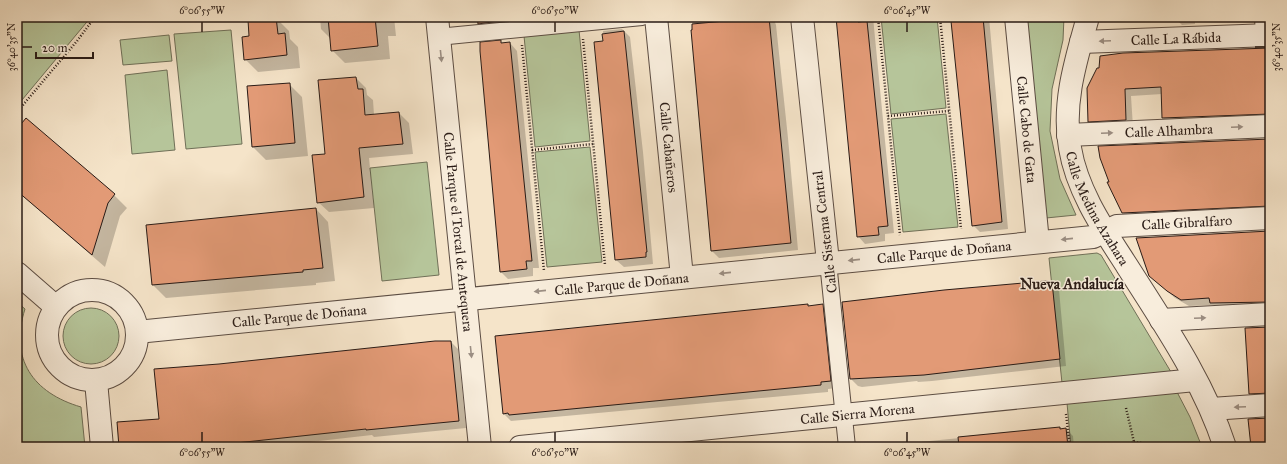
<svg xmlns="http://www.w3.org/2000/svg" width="1287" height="464" viewBox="0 0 1287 464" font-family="'IM FELL Great Primer',serif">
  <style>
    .green { fill: #b6c59a; stroke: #707058 }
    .shadow { fill: #0003 }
    .building { fill: #e29a76; stroke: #291b16 }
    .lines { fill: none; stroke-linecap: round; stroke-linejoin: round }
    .pedestrian-casing { stroke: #5c4d43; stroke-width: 18 }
    .minor-casing { stroke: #5c4d43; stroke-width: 24 }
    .tertiary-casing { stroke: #5c4d43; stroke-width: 24 }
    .path { stroke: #291b16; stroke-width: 2.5; stroke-dasharray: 1 2; stroke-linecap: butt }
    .pedestrian { stroke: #f8eddc; stroke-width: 16 }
    .minor { stroke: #f8eddc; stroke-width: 22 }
    .tertiary { stroke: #f8eddc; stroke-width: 22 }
    .oneway { fill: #9b8e83 }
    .ticks { fill: none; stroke: #291b16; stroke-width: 1.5 }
    .labels { text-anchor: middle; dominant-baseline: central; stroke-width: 3; stroke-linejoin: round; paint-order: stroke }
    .street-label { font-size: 14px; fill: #291b16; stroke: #f8eddc }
    .neighbourhood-label { font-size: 15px; font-weight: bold; fill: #291b16; stroke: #f8eddc }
    .neatline { fill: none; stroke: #291b16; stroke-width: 1.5 }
    .ticks-label { font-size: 10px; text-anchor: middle; fill: #291b16 }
  </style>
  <rect width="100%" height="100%" fill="#f5e4c9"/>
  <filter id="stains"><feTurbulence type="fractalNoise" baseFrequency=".005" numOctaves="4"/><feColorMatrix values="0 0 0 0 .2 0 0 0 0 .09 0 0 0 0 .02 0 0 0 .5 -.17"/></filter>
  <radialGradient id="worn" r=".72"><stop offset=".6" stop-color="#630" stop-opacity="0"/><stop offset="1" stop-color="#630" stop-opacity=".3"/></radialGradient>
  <path class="green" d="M17,17H91L17,106Z
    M881,17H937L946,108L891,114Z
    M1026,17H1064L1063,40L1052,89L1050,131L1060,179L1076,215L1046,218Z
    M231,30L242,144L186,149L174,34Z
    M579,30L590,141L535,147L524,36Z
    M169,35L172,61L123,65L120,40Z
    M167,70L175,150L132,154L125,75Z
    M946,114L958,227L903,232L891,119Z
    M590,147L602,262L547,267L535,152Z
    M427,162L439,275L382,281L370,168Z
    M1097,253L1101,255L1171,372L1062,383L1049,258Z
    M17,302L25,309C9,359 33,393 81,407L85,447H17Z
    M63 336a28 28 0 1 1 56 0a28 28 0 1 1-56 0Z
    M1177,392L1190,417L1202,447H1071L1067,403Z"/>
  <path class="shadow" d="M320,17H394L396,36H388L390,59L345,63L332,50L331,39L321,29Z
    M478,17H505V28L486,30L479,23Z
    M692,17H773L776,25L788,138L798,250L719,258L712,251Z
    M838,17H873L894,233L885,234V241L865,244L858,236Z
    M952,17H989L1008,229L980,232L973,225Z
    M1120,17H1243L1195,20V24L1182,25L1175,18L1124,20Z
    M276,18L289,31L290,39L298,47L300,68L258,72L245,59L250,37Z
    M622,29L630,37L643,152L653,264L624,267L616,260L595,43L604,42L603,31Z
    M500,41L503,44L510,43L517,51L539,268H533V276L508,279L501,272Z
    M1270,49V121L1170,125L1163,118L1162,94L1131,96L1133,127L1096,128L1089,121L1088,88Z
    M356,78L366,88L367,95L373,100L374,115L399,113L409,123L413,154L369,158L374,208L329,212L318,202L326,154Z
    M289,84L302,97L308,156L266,160L253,147Z
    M17,130L114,195L127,208L120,216L105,267L17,191Z
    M1270,140V213L1131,220L1123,213Z
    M316,209L328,222L335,281L316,283V285L166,298L153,285L147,226Z
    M1270,232V308L1218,309L1213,305L1189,306L1175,298L1158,283Z
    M1051,283L1059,290L1066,366L932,381L918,382L917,381L862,387L858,386L851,379Z
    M822,305L830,312L837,388L828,389V392L511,421L504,414Z
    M1270,326V400L1257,401L1250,393L1246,329Z
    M451,342L458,349L466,428L374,437L372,435L266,447H120L160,420Z
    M1060,428L1066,429L1073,436L1074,447H869Z"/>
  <path class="building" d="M276,17L278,34L285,33L287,55L244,60L242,37L249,36L248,20Z
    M328,17H375L378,46L331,51Z
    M477,17H498L499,21L478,24Z
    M769,17L791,243L711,251L691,30H692V24Z
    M836,17H858V22L867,21L888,226L878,227L879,235L857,237Z
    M957,17H983L1002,222L972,226L951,21L957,20Z
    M624,31L647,252H646V257L615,260L594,42L603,41L602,34Z
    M501,40V43L510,42L532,261H526L527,269L500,272L480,51V42Z
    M1270,48V114L1162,118L1161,87L1125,89L1126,120L1088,122L1087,88L1097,68H1099L1100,56L1123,53Z
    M356,77L358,89H363L365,115L399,112L403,144L359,148L364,197L317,203L312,155L325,154L318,80Z
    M290,83L295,143L252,147L247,86Z
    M26,118L115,194L108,203L92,255L17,191V129Z
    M1270,139V206L1122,213L1107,182H1109L1100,158L1098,146Z
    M316,208L323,268L303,270V272L152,285L146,225Z
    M1270,231V302L1210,303L1209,298L1181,300L1167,291L1149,276L1136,238Z
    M1046,281L1052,282L1060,359L924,375L850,379L842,302L944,290Z
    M808,304V306L823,304L831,381L821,382V385L509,415L508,413L503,414L495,336Z
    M1270,327V393L1249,394L1245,328Z
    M435,341H451L459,421L366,430V429L199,447H119L117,422L159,419L154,369L219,364Z
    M1270,418V447H1251L1248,419Z
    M1060,427V429L1066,428L1068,447H959L958,437Z"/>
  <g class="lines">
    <g class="pedestrian-casing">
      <path id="pedestrian" d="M448,36L642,17
        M828,262L847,447"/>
    </g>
    <g class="minor-casing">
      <g id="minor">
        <path id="s1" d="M437,17L480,447"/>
        <path id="s2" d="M656,17L682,277"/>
        <path d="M802,17L828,262"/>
        <path id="s3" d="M1016,17L1038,242"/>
        <path d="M1266,17L1267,36"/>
        <path id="s4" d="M1081,42L1270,35"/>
        <path id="s5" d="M1068,135L1270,126"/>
        <path d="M17,273L56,307"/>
        <circle cx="92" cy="335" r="45"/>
        <path d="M1161,320L1270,314"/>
        <path id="s6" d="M137,332L1093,237L1117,226L1270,218"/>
        <path d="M96,381L102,447"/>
        <path d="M1211,409L1270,405"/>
        <path id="s7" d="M520,447L1195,380"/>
      </g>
    </g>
    <g class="tertiary-casing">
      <g id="tertiary">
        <path id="s8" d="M1088,17C1076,60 1062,103 1070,148C1077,191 1104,230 1127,266C1164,324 1204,382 1225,447"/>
      </g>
    </g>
    <path class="path" d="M878,17L900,235
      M940,17L961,229
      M583,39L605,265
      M522,45L544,271
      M17,112L77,41L95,17
      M888,116L949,111
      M532,150L593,144
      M1126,408L1134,442
      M1066,414L1070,447
      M1123,447C1131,441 1143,441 1151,447"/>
    <use href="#pedestrian" class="pedestrian"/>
    <use href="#minor" class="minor"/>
    <use href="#tertiary" class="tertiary"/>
  </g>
  <defs><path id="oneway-solid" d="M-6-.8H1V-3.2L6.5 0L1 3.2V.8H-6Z"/></defs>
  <g class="oneway">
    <use href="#oneway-solid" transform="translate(1105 41) rotate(178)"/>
    <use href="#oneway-solid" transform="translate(441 56) rotate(84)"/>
    <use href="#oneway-solid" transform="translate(1237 127) rotate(-3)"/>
    <use href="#oneway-solid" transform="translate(1107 133) rotate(-3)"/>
    <use href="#oneway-solid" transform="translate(1067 239) rotate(174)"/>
    <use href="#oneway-solid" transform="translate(854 260) rotate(174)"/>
    <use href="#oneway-solid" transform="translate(725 273) rotate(174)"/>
    <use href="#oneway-solid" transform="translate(540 291) rotate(174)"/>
    <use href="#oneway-solid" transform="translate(1200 318) rotate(-3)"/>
    <use href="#oneway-solid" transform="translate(471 352) rotate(84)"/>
    <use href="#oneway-solid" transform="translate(1240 407) rotate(177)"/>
  </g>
  <path class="ticks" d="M202,22V32M555,22V32M907,22V32M22,47H32M1255,47H1265M202,432V442M555,432V442M907,432V442"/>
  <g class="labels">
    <g class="street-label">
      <text stroke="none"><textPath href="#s4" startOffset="95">Calle La Rábida</textPath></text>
      <text stroke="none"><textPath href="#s3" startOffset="113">Calle Cabo de Gata</textPath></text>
      <text stroke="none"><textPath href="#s5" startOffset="101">Calle Alhambra</textPath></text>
      <text stroke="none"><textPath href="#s2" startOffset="131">Calle Cabañeros</textPath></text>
      <text stroke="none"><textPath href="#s8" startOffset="200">Calle Medina Azahara</textPath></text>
      <text stroke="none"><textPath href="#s6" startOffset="1057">Calle Gibralfaro</textPath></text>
      <text stroke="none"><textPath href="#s1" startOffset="216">Calle Parque el Torcal de Antequera</textPath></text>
      <text transform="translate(825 232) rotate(-97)">Calle Sistema Central</text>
      <text stroke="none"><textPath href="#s6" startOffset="811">Calle Parque de Doñana</textPath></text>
      <text stroke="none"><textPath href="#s6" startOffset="487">Calle Parque de Doñana</textPath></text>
      <text stroke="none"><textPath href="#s6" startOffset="163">Calle Parque de Doñana</textPath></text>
      <text stroke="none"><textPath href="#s7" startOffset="339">Calle Sierra Morena</textPath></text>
    </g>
    <g class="neighbourhood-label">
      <text x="1072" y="284">Nueva Andalucía</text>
    </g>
  </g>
  <rect width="1287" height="464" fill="none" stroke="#f5e4c9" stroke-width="44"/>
  <path d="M36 52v6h57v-6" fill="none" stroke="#291b16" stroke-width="2"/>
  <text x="42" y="52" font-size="12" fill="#291b16" stroke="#f8eddc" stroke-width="3" paint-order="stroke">20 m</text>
  <rect x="22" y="22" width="1243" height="420" class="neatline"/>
  <g class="ticks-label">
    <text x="202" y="14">6°06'55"W</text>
    <text x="555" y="14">6°06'50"W</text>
    <text x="907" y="14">6°06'45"W</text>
    <text transform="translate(11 47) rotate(-90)" y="4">36°40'35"N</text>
    <text transform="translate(1276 47) rotate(-90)" y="4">36°40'35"N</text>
    <text x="202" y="456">6°06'55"W</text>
    <text x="555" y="456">6°06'50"W</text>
    <text x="907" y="456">6°06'45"W</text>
  </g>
  <rect width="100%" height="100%" filter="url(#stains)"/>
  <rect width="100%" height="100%" fill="url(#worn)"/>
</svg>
